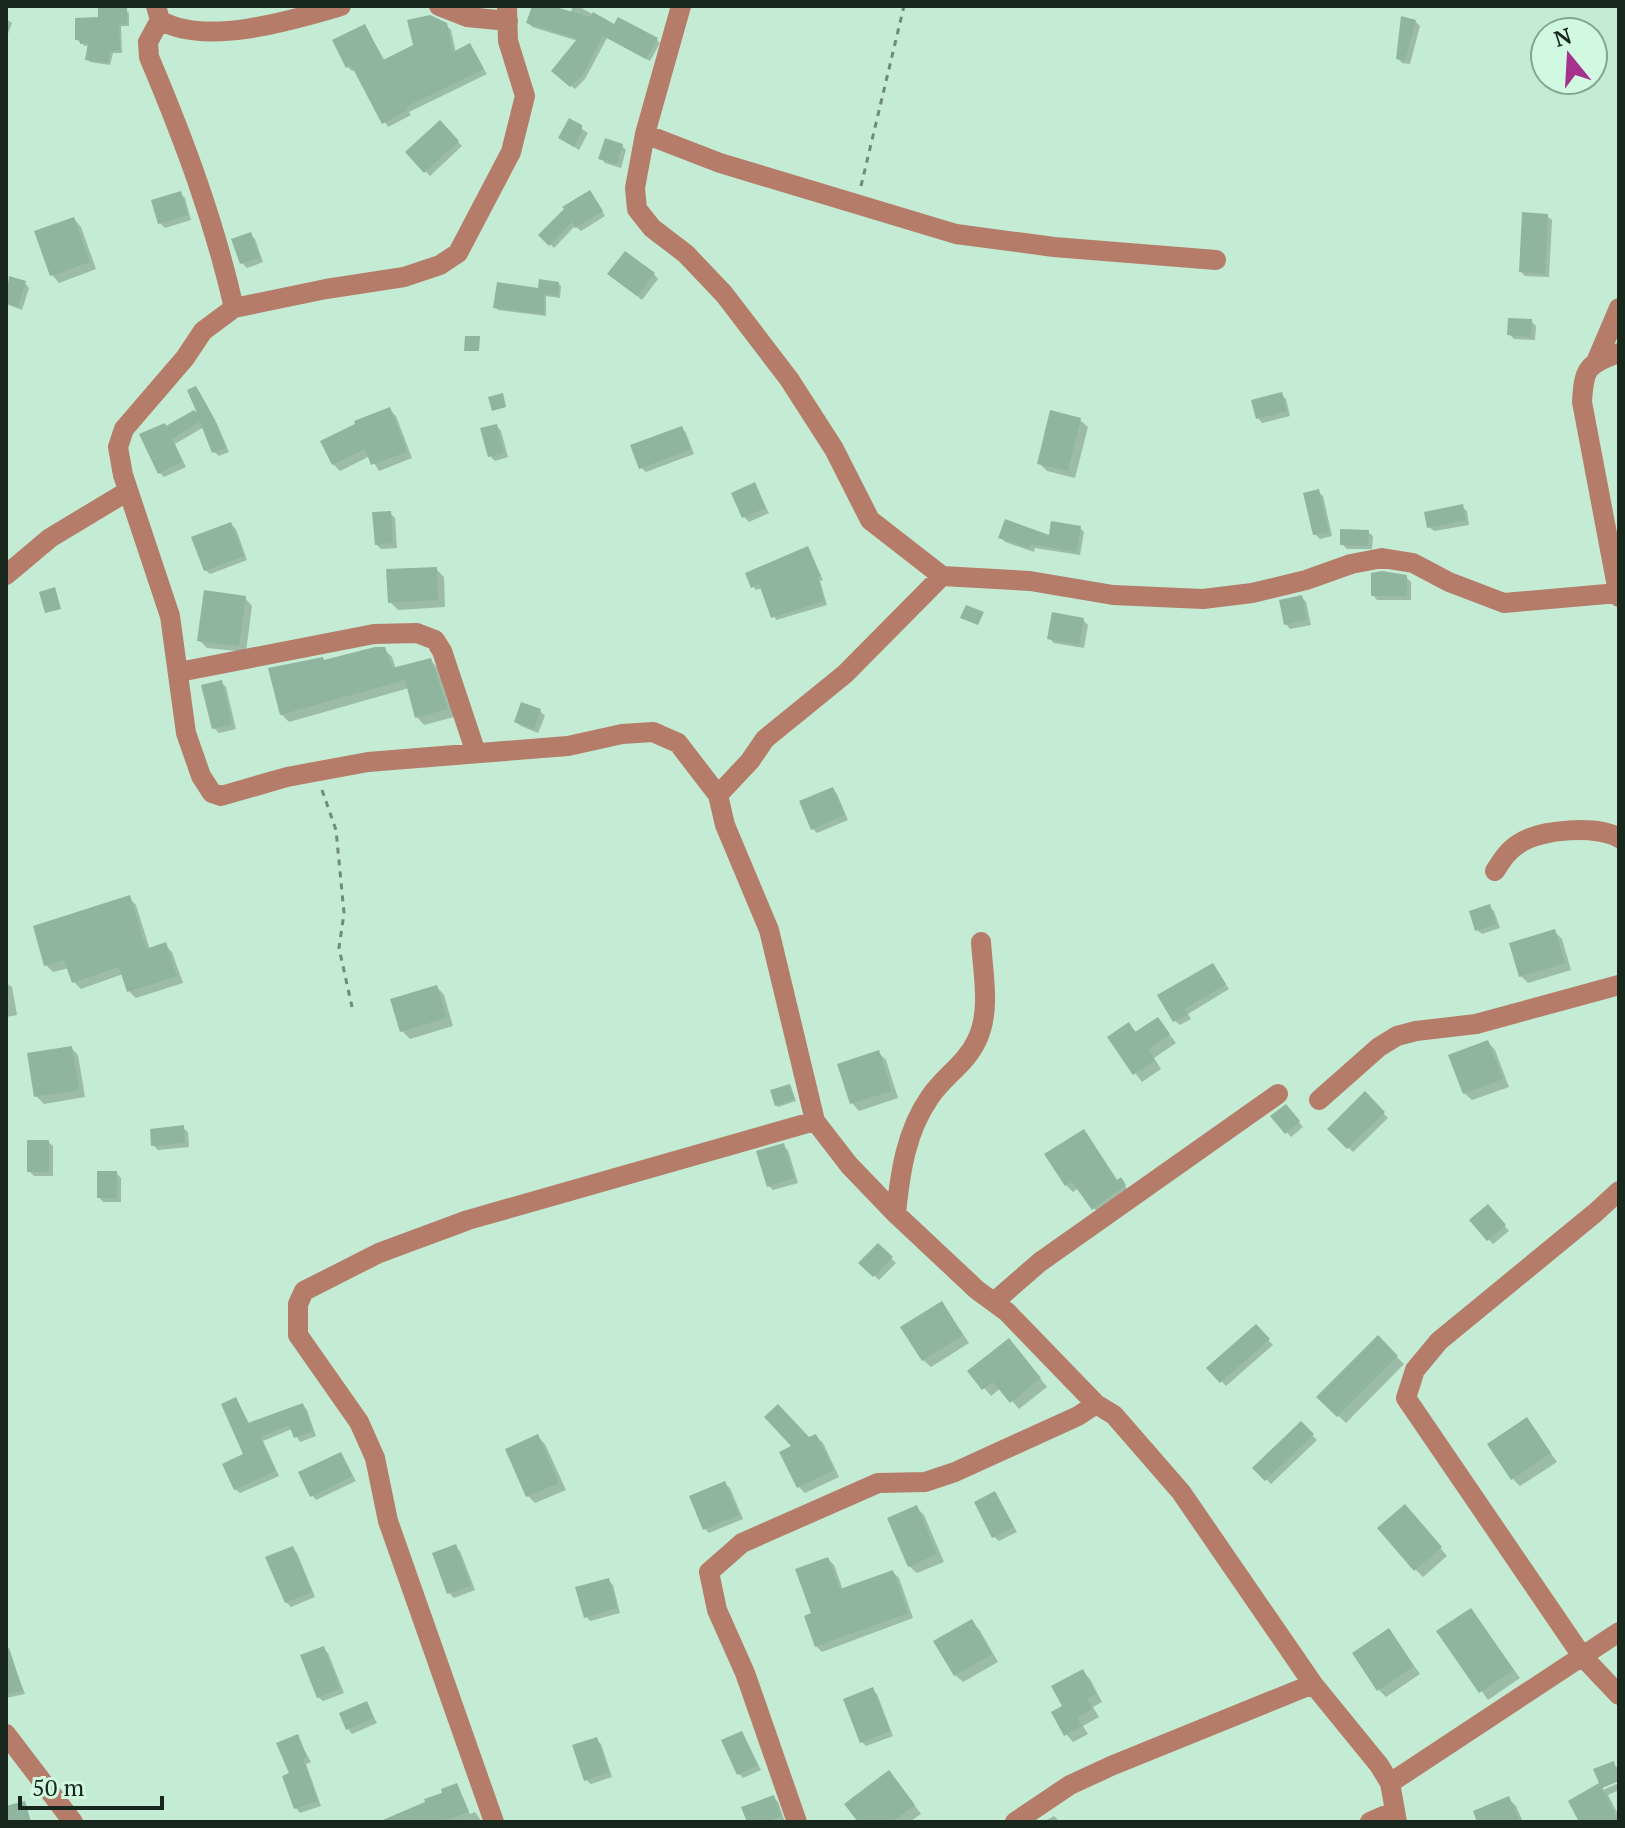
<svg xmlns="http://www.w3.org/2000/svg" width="1625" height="1828" viewBox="0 0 1625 1828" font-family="'PT Serif',serif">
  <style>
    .shadow { fill: #0003 }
    .building { fill: #90b59f }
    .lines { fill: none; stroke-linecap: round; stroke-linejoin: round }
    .path { stroke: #708b7a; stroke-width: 3; stroke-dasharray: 6 6; stroke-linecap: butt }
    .minor { stroke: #b57c6a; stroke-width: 20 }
  </style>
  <rect width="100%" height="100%" fill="#c4ebd3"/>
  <path class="shadow" d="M534,6H545L570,14L573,6H578L615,27L656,39L660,43L650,61L607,38L585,79L575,89L557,75L578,41L532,27L528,23Z
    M126,10L129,13V26H121L122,53H113L110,65L90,62L87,59L90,45L85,46L77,40L100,19Z
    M6,19L12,23L6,39Z
    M1415,21L1420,26L1410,64L1402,63L1398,58Z
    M446,25L451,30L456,53L469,46L487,74L409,112L411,115L388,127L355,70L352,71L348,67L365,26L385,61L415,47Z
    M570,121L588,133L579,150L560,138Z
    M440,122L462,146L430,176L408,152Z
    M622,146L626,150L621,168L605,163L601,158Z
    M180,194L185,198L191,220L165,228L160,223Z
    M593,196L605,216L581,231L575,226L554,248L541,235Z
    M1547,216L1552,220L1549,277L1525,276L1521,272Z
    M74,219L81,227L96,269L59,283L52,275Z
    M251,235L255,239L263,262L247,268L242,263L234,241Z
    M654,274L658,279L642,300L615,279Z
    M10,278L25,283L29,288L22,310L6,304V291Z
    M558,283L561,286L560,298L546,296V316L498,310L495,307Z
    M1531,321L1536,326L1535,340L1514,339L1509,334Z
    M200,393L218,426L229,452L219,456L214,452L204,427L175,444L186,467L164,477L159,472L167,428L201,419Z
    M1282,395L1286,399L1290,416L1262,423L1258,418Z
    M389,409L396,416L412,458L379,471L370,456L340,471L333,464Z
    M1080,420L1088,427L1075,478L1047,471L1039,463Z
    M497,426L501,431L508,457L495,461L490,456Z
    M682,428L686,433L694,454L646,472L641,468Z
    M754,485L769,513L749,522L744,517Z
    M1318,492L1323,496L1332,536L1320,539L1315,534Z
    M1462,507L1467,511L1469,525L1434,531L1429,527Z
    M390,513L395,518L397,548L381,549L376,544Z
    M231,524L236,529L247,560L210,574L205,570Z
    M1080,528L1084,532L1080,555L1035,548L1034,552L1005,542L1001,537H1050Z
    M1368,532L1373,536L1372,549H1347L1342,544Z
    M807,549L823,580L820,581L827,605L776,620L762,588L756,590L753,586Z
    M436,569L444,577L445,607L398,610L390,602Z
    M1406,577L1411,582V600H1377L1373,595Z
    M1302,597L1306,602L1311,625L1290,629L1286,624Z
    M245,598L252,606L246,652L207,648L199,640Z
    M1083,620L1088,625L1084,648L1054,643L1049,638Z
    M384,649L392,657L396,669L430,660L438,668L454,717L424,725L417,717L409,688L289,722L281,714L270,670Z
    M221,682L226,687L236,729L219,733L214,728Z
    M540,711L545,716L538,733L521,726L516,722Z
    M833,789L837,794L848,820L817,833L813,829Z
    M129,898L136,905L150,950L165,945L172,952L183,983L136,998L129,991L123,974L81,989L74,982L69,968L53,972L46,965Z
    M1489,906L1494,911L1500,928L1482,934L1477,930Z
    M1554,931L1562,939L1571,970L1528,983L1521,976Z
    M1213,966L1229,989L1188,1014L1191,1019L1180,1025L1175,1021Z
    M6,983L12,987L17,1015L6,1017Z
    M437,987L444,995L453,1026L410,1039L402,1031Z
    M1158,1019L1176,1043L1154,1058L1161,1069L1142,1082L1109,1038L1129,1025L1137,1033Z
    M1488,1042L1495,1050L1509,1087L1472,1100L1464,1093Z
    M71,1048L78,1055L85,1097L44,1104L36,1096Z
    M878,1052L886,1060L898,1098L859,1111L852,1103Z
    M790,1086L796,1101L778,1107L776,1105Z
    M1365,1094L1388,1118L1353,1152L1329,1129Z
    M1286,1107L1303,1127L1291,1137L1273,1116Z
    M183,1128L188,1132L189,1147L158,1150L153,1145Z
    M1084,1131L1118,1182L1120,1180L1131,1193L1100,1215L1077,1189L1073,1192L1066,1185Z
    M48,1142L53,1146V1176H34L29,1171Z
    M783,1146L788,1150L798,1183L773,1190L768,1185Z
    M116,1173L121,1178V1202H103L99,1197Z
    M1488,1207L1509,1231L1493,1244L1472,1221Z
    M878,1246L896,1263L879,1280L861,1263Z
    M942,1303L969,1343L931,1367L923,1360Z
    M1256,1327L1273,1345L1226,1386L1209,1368Z
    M1378,1338L1404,1364L1346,1423L1319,1397Z
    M1016,1348L1047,1387L1019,1409L1001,1388L991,1396L970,1371Z
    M236,1399L250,1425L303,1405L307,1410L316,1436L300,1442L292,1429L263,1441L279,1476L240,1493L235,1489L246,1455Z
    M1527,1420L1557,1462L1520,1486L1513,1479Z
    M1301,1424L1317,1440L1271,1484L1255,1468Z
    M816,1436L823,1443L839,1477L805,1493L799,1487L809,1440Z
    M538,1437L545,1444L566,1490L535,1503L528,1496Z
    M340,1454L356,1481L316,1500L312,1495Z
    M725,1484L730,1488L743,1519L709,1533L705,1529Z
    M995,1493L1017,1532L999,1541L994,1537Z
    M917,1508L924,1515L944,1562L917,1573L909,1566Z
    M1412,1514L1447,1556L1423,1577L1415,1569Z
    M455,1547L460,1551L475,1590L454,1598L449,1593Z
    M292,1548L297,1553L315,1597L291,1607L286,1602Z
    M828,1559L834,1565L843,1590L893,1572L899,1578L913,1618L822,1652L816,1646L813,1615Z
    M608,1580L613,1585L620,1613L590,1621L586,1616Z
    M1470,1610L1520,1678L1488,1700L1439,1631Z
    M971,1622L979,1629L998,1662L963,1682L955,1675Z
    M1389,1631L1420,1674L1386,1697L1379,1690Z
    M323,1648L328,1653L344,1693L323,1701L318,1697Z
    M8,1649L25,1694L6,1698V1650Z
    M1082,1671L1090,1679L1102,1702L1093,1707L1099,1717L1083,1726L1088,1734L1073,1742L1066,1734L1064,1707Z
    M872,1690L877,1694L893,1736L866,1746L862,1742Z
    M366,1703L377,1723L352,1734L348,1729Z
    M742,1733L761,1770L743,1778L739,1774Z
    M297,1737L311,1762L306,1764L321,1806L300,1813L296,1808L292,1775Z
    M596,1739L601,1744L612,1777L591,1784L586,1780Z
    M1613,1764L1619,1769V1779L1603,1786V1790L1619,1783V1790L1608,1795L1619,1816V1822H1582Z
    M896,1781L921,1814L909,1822H860Z
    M457,1785L470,1814L475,1812L482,1822H381L445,1794Z
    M773,1797L778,1802L785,1822H749Z
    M1508,1798L1516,1806L1523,1822H1479Z
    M1054,1816L1060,1822H1043Z"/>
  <path class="building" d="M532,6H552L590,17L593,12L614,24L618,17L658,38L646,59L603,36L582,76L570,87L551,71L577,39L526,23Z
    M98,8H127V24H119L120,50L110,51L108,63L85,60L88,43L80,44V40H75V18L98,17Z
    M430,15L447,23L453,52L470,43L484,69L406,107L408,110L382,124L351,65L346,68L332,40L365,24L383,60L413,45L407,20Z
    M1401,16L1416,20L1405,61L1396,59Z
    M569,118L582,125V131L574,147L558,138Z
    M440,120L459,141L424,173L405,152Z
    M605,138L623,144L617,164L598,159Z
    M590,190L603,211L575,228L572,222L549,246L538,235L564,209L562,207Z
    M181,191L188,215L158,224L151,200Z
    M1522,212L1548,214L1545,274L1519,272Z
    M74,217L90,262L50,276L34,231Z
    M251,232L260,257L240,264L231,239Z
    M625,251L655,273L637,296L607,274Z
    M9,276L26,281L18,307L6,303Z
    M539,279L559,282L558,296L544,294V314L493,308L497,282L538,288Z
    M1508,318L1532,319L1531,337L1507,335Z
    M465,336H480L479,351H464Z
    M196,386L215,420L226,448L212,453L200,422L172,439L182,462L158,474L139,434L165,423L166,426L194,410L197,413L187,390Z
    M1282,392L1287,411L1256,419L1251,400Z
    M503,393L506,407L492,411L488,397Z
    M390,407L407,452L371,465L365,449L332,465L320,441L355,424L354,421Z
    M1050,410L1081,418L1068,471L1037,464Z
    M497,424L504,453L488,457L480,428Z
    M682,426L691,449L639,469L630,445Z
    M755,482L766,508L742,518L731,493Z
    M1319,489L1329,532L1313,535L1303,493Z
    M1463,504L1466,520L1427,528L1424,512Z
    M391,511L393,543L375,545L372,512Z
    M1005,519L1049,535L1051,521L1081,526L1076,552L1031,544L1029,548L998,538Z
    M231,522L244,556L204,571L191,537Z
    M1340,529L1369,530L1368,546L1340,545Z
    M808,546L821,576L818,577L824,601L771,618L759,584L751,588L745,573Z
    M437,567L438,600L388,603L386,569Z
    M1382,571L1407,575V596H1371V573Z
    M55,587L61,609L45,613L39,592Z
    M204,590L246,596L239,646L197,641Z
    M1302,595L1307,620L1284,625L1279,600Z
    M966,605L984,612L978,625L960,618Z
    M1052,612L1084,618L1079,645L1047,639Z
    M375,647H385L392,668L431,658L448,709L415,718L405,680L280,715L268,668L323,657L324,660Z
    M222,680L232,725L212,729L201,685Z
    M521,702L541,709L534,729L514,722Z
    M833,787L845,815L811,830L799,801Z
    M130,895L146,949L166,942L177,976L127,992L119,967L72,983L64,960L44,966L33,926Z
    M1490,904L1496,924L1475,931L1469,911Z
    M1555,929L1565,963L1519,977L1509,943Z
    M1213,963L1226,984L1185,1009L1188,1014L1173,1022L1157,995Z
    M437,985L447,1018L400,1032L390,999Z
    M1158,1017L1170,1034L1148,1050L1155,1060L1133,1075L1107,1037L1129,1022L1135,1032Z
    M1488,1040L1503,1079L1463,1094L1448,1055Z
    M72,1046L79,1090L34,1097L27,1053Z
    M879,1050L892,1091L850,1104L837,1064Z
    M790,1084L795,1099L775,1106L770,1090Z
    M1365,1091L1385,1112L1347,1149L1327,1129Z
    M1286,1104L1300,1121L1285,1134L1270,1116Z
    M184,1125L185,1143L151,1146L150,1129Z
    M1084,1129L1117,1180L1121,1177L1126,1185L1092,1210L1072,1182L1065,1186L1044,1154Z
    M27,1140H49V1172H27Z
    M784,1143L794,1178L767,1187L756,1151Z
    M97,1171H117V1198H97Z
    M1488,1204L1506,1225L1487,1241L1469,1220Z
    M878,1243L893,1257L873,1277L858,1263Z
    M942,1301L963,1335L922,1361L900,1327Z
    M1256,1324L1270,1339L1220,1383L1206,1368Z
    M1378,1335L1398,1356L1337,1417L1316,1397Z
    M1009,1338L1041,1378L1010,1403L993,1382L982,1390L967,1371Z
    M236,1397L248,1423L303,1403L313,1431L294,1438L289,1425L260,1437L276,1471L234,1490L222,1464L243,1454L221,1404Z
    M778,1404L809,1437L816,1434L834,1470L797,1488L779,1452L791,1446L764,1417Z
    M1527,1417L1551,1453L1511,1480L1487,1444Z
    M1301,1421L1314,1434L1265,1481L1252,1468Z
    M538,1434L559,1483L526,1497L505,1449Z
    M341,1452L353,1476L310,1497L298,1472Z
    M725,1481L739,1515L703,1530L689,1496Z
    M995,1491L1014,1527L992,1538L974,1502Z
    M1405,1504L1442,1547L1414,1571L1377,1528Z
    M917,1505L937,1554L908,1567L887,1518Z
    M456,1544L471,1586L447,1594L432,1553Z
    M293,1546L312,1592L285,1603L265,1557Z
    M828,1557L840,1589L893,1570L908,1613L815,1647L804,1616L811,1613L795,1569Z
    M609,1578L617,1608L584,1618L575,1587Z
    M1471,1608L1514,1670L1479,1693L1436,1631Z
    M972,1619L992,1654L954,1676L933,1641Z
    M1389,1628L1414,1666L1377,1691L1352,1653Z
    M324,1646L340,1689L317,1698L300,1655Z
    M9,1648L23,1691L6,1695V1649Z
    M1083,1669L1096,1694L1087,1699L1093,1709L1077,1718L1082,1726L1064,1736L1051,1712L1062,1706L1051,1686Z
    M873,1687L890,1731L860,1743L843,1699Z
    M367,1701L374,1718L346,1730L339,1713Z
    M742,1731L758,1765L737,1775L721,1740Z
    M298,1734L307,1757L303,1759L318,1801L294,1809L282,1776L289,1773L276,1743Z
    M597,1737L609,1772L584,1781L572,1745Z
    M1614,1761L1619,1781L1602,1788L1619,1822H1579L1568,1801L1599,1783L1593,1769Z
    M889,1770L915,1805L892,1822H858L844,1804Z
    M457,1783L469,1812L442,1822H378L425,1802L424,1799L442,1793L441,1789Z
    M774,1795L781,1816L767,1822H747L741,1807Z
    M1509,1796L1520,1822H1477L1473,1811Z
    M25,1801L31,1822H6V1806Z"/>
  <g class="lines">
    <path class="path" d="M861,186L904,6
      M322,790L336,830L344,913L339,948L352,1007"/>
    <path class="minor" d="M156,6L160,20C205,47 293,20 341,6
      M439,6L467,17L508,21
      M507,6L508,41L525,96L511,152L458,253L440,265L404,277L326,289L234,308L203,331L185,358L124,429L118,447L123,475L170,616L186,733L201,776L212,793L221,796L287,777L368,762L568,746L622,734L653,732L678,743L718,795L725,825L769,930L815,1121L849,1165L896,1214L977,1290L1007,1312L1096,1404L1114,1415L1181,1492L1313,1684L1379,1765L1390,1783L1397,1822
      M681,6L645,134L635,188L637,209L652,228L686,254L724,294L789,379L834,449L870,520L942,576L1030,581L1113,595L1203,599L1252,593L1306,580L1351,564L1382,558L1413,563L1449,582L1504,603L1618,593
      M160,20L148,42L149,57C184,140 214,220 234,308
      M645,134L720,163L956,234L1054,247L1216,260
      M1619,353C1587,365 1584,367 1582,402L1619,597
      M1596,362L1619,308
      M6,575L50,538L128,491
      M179,672L374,634L417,633L435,640L442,651L476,753
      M718,795L750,761L765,739L845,674L942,576
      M1495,871C1502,860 1508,850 1520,843C1541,829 1598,825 1619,838
      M1319,1100L1379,1047L1397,1036L1416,1031L1476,1024L1619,985
      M1619,1191L1595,1213L1439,1341L1415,1370L1406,1398L1582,1656L1619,1695
      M896,1214C900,1173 906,1131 930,1097C944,1076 966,1064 977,1040C991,1011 983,973 981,942
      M994,1302L1040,1262L1278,1094
      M6,1734L73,1822
      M1390,1783L1619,1632
      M494,1822L388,1521L375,1458L359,1422L298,1335V1304L304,1291L379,1253L468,1220L815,1121
      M797,1822L745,1673L717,1610L709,1572L742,1543L878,1483L925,1482L955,1472L1078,1416L1096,1404
      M1015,1822L1070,1785L1111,1766L1313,1684
      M1370,1822L1393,1812"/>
  </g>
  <rect width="1625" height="1828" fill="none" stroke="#18271e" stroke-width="16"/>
  <g transform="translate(1569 56) rotate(342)"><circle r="38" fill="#d1f8e0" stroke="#87a492" stroke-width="2"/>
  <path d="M0-6L14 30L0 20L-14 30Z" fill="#a6328c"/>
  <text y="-12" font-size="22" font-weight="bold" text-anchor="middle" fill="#18271e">N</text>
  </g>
  <path d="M20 1796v12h142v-12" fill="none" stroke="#18271e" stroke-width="4"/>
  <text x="32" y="1796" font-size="24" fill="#18271e" stroke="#d1f8e0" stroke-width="6" paint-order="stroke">50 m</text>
</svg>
